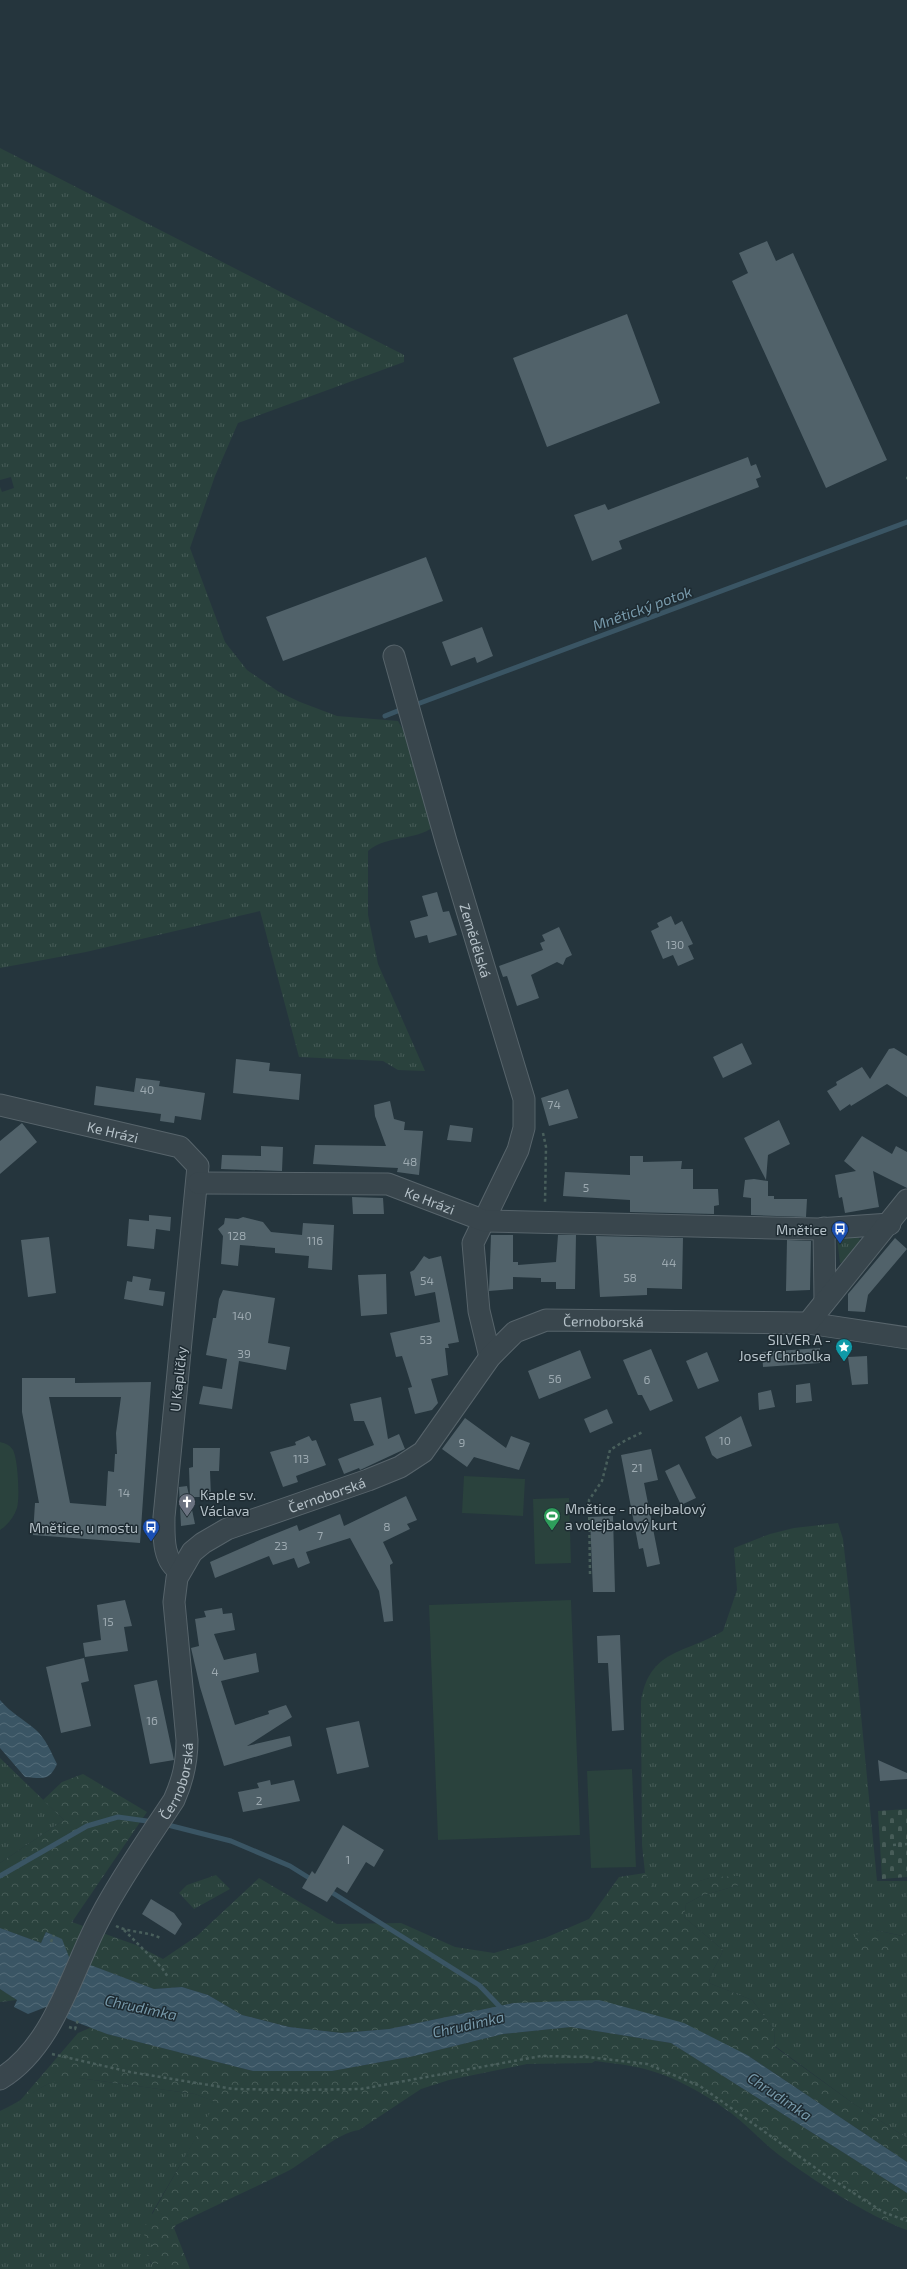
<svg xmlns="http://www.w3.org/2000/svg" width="907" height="2269" viewBox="0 0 907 2269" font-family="'Exo 2',sans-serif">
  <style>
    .grass { fill: url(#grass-tufts) }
    .forest { fill: url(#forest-crowns) }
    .cemetery { fill: url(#cemetery-stones) }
    .garden { fill: #2a423d }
    .water { fill: url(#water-waves) }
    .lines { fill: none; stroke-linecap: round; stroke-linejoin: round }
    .stream { stroke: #3a5564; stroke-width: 5 }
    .building { fill: #51626a; fill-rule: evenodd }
    .minor-casing { stroke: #57646b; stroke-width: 23 }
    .path { stroke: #495f5c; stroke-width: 2.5; stroke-dasharray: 3 3; stroke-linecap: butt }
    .minor { stroke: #39464d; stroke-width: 21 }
    .labels { text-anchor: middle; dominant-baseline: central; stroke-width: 3; stroke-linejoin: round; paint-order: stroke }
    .number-label { font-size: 12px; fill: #9ca9b0 }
    .street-label { font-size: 14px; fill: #b5c1c8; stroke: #1e2b32 }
    .poi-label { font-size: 14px; fill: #b5c1c8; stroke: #1e2b32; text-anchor: end }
    .water-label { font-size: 15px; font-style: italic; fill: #79a; stroke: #1e2b32 }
  </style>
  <defs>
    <pattern id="grass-tufts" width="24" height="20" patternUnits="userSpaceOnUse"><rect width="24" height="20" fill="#2a423d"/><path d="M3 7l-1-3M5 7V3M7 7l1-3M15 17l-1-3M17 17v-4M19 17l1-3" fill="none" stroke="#475c58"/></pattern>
    <pattern id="forest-crowns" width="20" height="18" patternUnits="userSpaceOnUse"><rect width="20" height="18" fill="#2a423d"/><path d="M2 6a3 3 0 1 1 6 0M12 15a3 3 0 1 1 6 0" fill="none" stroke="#475c58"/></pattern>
    <pattern id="cemetery-stones" width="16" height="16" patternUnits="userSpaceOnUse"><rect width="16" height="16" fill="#2a423d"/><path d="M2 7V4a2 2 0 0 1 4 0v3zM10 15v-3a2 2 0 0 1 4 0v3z" fill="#475c58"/></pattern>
    <pattern id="water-waves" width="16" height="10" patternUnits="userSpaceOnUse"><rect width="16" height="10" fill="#3a5564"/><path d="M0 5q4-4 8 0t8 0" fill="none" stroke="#546c79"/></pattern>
  </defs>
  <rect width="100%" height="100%" fill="#25353d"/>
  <path class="grass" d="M0,148L404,355V362L238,423L215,476L190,548L225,642L247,670L279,692L300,702L337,716L398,721L405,733L433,827C415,841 386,835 368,851V915L378,964L425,1071L398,1070L383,1061L299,1057L260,911L86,952L0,968V487L2,492L14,488L11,477L0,480Z
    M858,1236L861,1242L845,1262L840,1263L837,1238Z
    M838,1523L843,1539L851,1611L877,1881H907V1934L903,1936L875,1930L902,1945L907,1944V2138L854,2104L775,2046L774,2029L752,2000L709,1983C711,1970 719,1962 723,1950L684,1917L686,1904L701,1896L739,1885L713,1877L663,1892L654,1888L648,1881L645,1873L642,1845L641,1702C649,1649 685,1654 723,1631L737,1590L734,1548L770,1534L794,1528Z
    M0,1758L64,1820L0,1863Z
    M216,1875L230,1889L194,1909L179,1893L187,1885Z
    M62,2077L79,2078L195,2094L217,2102L152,2213L157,2253L148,2255L151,2264L163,2263L166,2269H0V2111C22,2101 40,2086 62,2077Z"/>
  <path class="forest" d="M83,1774L147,1812L72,1922L136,1945L163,1959L197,1936L259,1878L337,1924L401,1923L455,1947L494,1953L545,1938L589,1919L619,1877L645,1873L654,1888L663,1891L713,1877L739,1876V1885L701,1896L686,1904L684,1917L723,1950C719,1962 711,1970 709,1983L752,2000L774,2029L775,2047L854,2104L907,2138V2162L747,2055L514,2003L389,2029L342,2033L289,2027L242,2015L208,1995L182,1987L154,1989L68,1957L62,1940L46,1932L41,1943L0,1928V1863L64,1820L43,1800L62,1782Z
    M875,1930L902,1936L907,1934V1944L875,1955L852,1950L856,1935Z
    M0,1989L17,2000L0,2002Z
    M92,2027L107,2034L253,2071H332L414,2056L503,2034L571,2027L671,2043L907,2193V2230C868,2216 813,2180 779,2155C762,2142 748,2126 731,2113C713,2100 692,2087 671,2078C647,2067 620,2064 595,2061L592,2063L527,2064L449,2080L421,2089L359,2130C338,2132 306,2162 286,2172C249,2190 212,2207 176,2225L174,2228L190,2269H166L163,2264H152L147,2255L157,2252L142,2232L216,2102L195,2094L79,2078C51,2077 41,2088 18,2103L78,2033Z"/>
  <path class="cemetery" d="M907,1809V1877L882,1879L878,1811Z"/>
  <path class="garden" d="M0,1442C5,1443 10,1445 13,1450C18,1459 20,1498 17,1508C14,1517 8,1525 0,1530Z
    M464,1476L525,1479L523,1516L462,1513Z
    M569,1498L571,1563L535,1564L533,1499Z
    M571,1600L580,1835L438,1840L429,1605Z
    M632,1769L636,1867L591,1868L587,1771Z"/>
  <path class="water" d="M0,1700C11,1713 23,1719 36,1730C46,1739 51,1752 57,1764C49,1782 42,1778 25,1777L0,1748Z
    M0,1928L41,1943L46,1932L62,1939L69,1957L154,1989L182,1987L208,1995L242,2015L289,2027L342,2033L389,2029L514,2003L599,2000L684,2023L747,2055L907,2162V2193L671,2043L571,2027L503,2034L414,2056L332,2071H253L107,2034L68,2019L65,2016L46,2007L28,2014L14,2007L17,2000L0,1989Z"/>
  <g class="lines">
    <path class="stream" d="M412,706L907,522
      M385,716L405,708
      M164,1824L231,1841L290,1866L314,1881
      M0,1876L87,1826L118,1817L154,1822
      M328,1890L479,1985L503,2010"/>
  </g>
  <path class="building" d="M767,241L776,261L793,253L887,460L826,488L732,281L748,273L739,253Z
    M627,314L660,403L547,447L513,358Z
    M748,457L751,466L756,464L761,477L756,479L759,487L619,541L622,549L592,561L574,515L605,504L608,510Z
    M426,557L443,601L283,661L266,617Z
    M482,627L493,656L477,663L475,657L451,666L442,642Z
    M437,892L443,912L449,911L457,935L429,943L427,935L415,938L410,921L428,916L422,896Z
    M671,916L675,925L682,921L693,944L688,946L694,959L678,966L673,955L663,959L651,931L659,927L657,923Z
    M559,927L572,955L566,958L563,965L557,962L531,975L539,998L517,1006L507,976L503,977L499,966L543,950L540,943L545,941L542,935Z
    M742,1043L752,1064L723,1078L713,1057Z
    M894,1048L907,1056V1097L887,1084L851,1106L850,1104L840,1111L827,1091L837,1085L836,1082L862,1067L870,1079L889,1049Z
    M236,1059L270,1063L269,1071L301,1074L299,1100L233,1093Z
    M136,1078L160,1081L159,1086L205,1093L201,1120L175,1116L174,1123L160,1121L161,1114L94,1105L96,1086L134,1092Z
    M568,1089L578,1118L549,1126L541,1098Z
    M390,1101L394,1119L405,1122L404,1130L423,1131L419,1175L397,1172L398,1168L313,1164L315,1145L386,1146L375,1116L374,1105Z
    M779,1120L790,1144L768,1155L766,1180L744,1138Z
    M22,1123L37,1142L0,1174V1141Z
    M450,1125L473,1128L471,1142L447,1140Z
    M862,1136L892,1154L896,1146L907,1152V1188L873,1171L879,1207L845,1213L842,1197L839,1198L835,1175L856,1171L844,1161Z
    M261,1146L283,1147L282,1171L221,1169L222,1155L261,1156Z
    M630,1156H643V1162L682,1161L681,1169H693V1189H718L719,1205L714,1206V1214L630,1212V1200L563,1196L565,1172L630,1175Z
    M754,1179L768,1181V1196H774V1199H807L806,1217L751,1215V1198L743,1197L745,1180Z
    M352,1197L383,1198L384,1214H353Z
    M149,1215L171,1217L170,1231L156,1229L154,1249L127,1246L129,1219L149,1221Z
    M243,1217L263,1222L271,1232L302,1235L303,1223L334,1225L332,1270L308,1268L309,1256L275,1253V1248L240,1245L238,1266L221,1264L223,1236L218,1229L224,1224L225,1218L238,1219Z
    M491,1235H513V1262H518V1265L556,1262L558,1235H576L575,1289H556V1282H541V1278L513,1277V1289L489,1291Z
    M596,1236L683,1238L682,1289L647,1288V1295L600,1297Z
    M49,1237L56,1293L28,1297L21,1240Z
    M895,1238L907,1249L868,1295L865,1312L848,1311V1294Z
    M787,1240L811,1241L810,1290L786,1291Z
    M424,1256L429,1259L441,1256L459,1342L448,1344L449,1348H445L448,1375L431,1379L438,1403L432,1410L415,1414L408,1388L412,1387L402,1356L396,1357L390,1333L440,1322L435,1292L415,1296L410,1272L414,1270Z
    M386,1274L387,1314L361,1316L358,1275Z
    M133,1276L151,1279L149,1290L165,1292L163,1306L124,1299L127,1281L132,1282Z
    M223,1290L275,1298L268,1343L290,1347L286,1370L239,1361L232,1409L199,1404L203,1386L222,1389L227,1359L206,1355L213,1318H216L219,1299Z
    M820,1348V1363L763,1367L762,1352Z
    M651,1349L673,1401L650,1411L642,1395H638L623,1360Z
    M580,1350L591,1378L539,1399L528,1371Z
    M707,1352L719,1381L698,1389L686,1361Z
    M867,1356L868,1384L852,1385L848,1357Z
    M22,1378H75V1383L151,1382L140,1543L33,1535L35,1503H39L22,1412ZM49,1397H121L116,1433L117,1454H115L114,1472L108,1471L106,1506L70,1503Z
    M810,1383L812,1401L796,1403V1385Z
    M771,1390L775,1407L759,1410L758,1393Z
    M381,1397L388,1439L399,1434L405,1449L360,1470L359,1468L344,1474L338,1459L374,1445L364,1421H354L350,1404Z
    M607,1409L613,1423L590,1433L584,1419Z
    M741,1416L752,1446L717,1459L712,1455L705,1437Z
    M465,1418L506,1448L511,1436L530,1443L519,1470L474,1457L467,1467L442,1449Z
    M309,1436L312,1441L316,1440L326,1465L296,1476L298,1482L283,1487L270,1452L296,1445L295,1442Z
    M193,1448H220L219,1471H210L211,1497H190L189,1468L193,1467Z
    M651,1449L658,1480L644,1483L660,1564L647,1567L643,1548L639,1549L621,1455Z
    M679,1464L696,1498L681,1505L665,1471Z
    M187,1486L195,1524L181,1526L179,1487Z
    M406,1496L417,1520L407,1524L410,1529L383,1542L393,1563L390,1565L393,1621L384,1622L379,1591L350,1538L306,1552L310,1563L298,1568L294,1558L273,1565L269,1556L215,1578L210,1562L262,1539L297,1525L299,1531L340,1514L344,1526Z
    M613,1516L615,1592H593L590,1517Z
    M125,1600L132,1626L124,1627L128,1651L85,1657L83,1643L101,1640L97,1605Z
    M222,1608L223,1614L232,1613L235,1630L214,1634L224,1660L256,1653L259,1672L221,1681L235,1725L269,1714L268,1711L286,1705L292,1717L247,1746L290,1736L292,1746L224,1766L200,1687L191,1648L199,1646L195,1619L206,1617L204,1611Z
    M620,1635L624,1730L612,1731L608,1663H598L597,1636Z
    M84,1658L89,1681L81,1683L91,1726L61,1733L46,1667Z
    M157,1680L174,1760L150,1764L134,1685Z
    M359,1721L369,1767L337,1774L326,1728Z
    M878,1760L907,1773V1779L880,1781Z
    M270,1780L271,1785L294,1780L300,1801L243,1812L238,1792L259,1788L257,1783Z
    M343,1825L384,1850L374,1867L366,1862L347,1893L337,1887L327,1902L302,1888L312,1871L315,1874Z
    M151,1899L174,1913L182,1924L175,1935L142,1914Z"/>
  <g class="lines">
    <g class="minor-casing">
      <g id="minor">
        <path id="s1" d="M394,656L446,841L524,1099V1128L518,1150L473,1243L479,1311L490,1357"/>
        <path id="s2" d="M0,1105L180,1147L198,1166L164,1517C164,1535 162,1561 180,1571"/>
        <path id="s3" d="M198,1183L388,1184L485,1221L818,1229L890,1224"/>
        <path d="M824,1228L825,1301"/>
        <path d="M808,1323L907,1338"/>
        <path id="s4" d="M0,2079C55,2046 72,1969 101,1916C122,1876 149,1838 174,1800C183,1780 187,1763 187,1740L174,1602L177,1578L192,1552L203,1543L227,1529L368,1480L400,1467L423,1452L490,1357L515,1332L546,1320L808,1323L907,1200"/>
      </g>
    </g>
    <path class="path" d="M906,478H907
      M543,1133L546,1147L545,1203
      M590,1574L589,1500L602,1481L610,1450L626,1440L643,1432
      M893,1845L907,1844
      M116,1926C130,1933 148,1931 162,1939
      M124,1930L162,1968L168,1977
      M51,1942L54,1935
      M69,2027L75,2029L78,2020
      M52,2054L130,2072L233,2089L297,2090L361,2089L541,2056L588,2057L647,2064L700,2086L824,2174L883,2212L907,2221"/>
    <use href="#minor" class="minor"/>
  </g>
  <defs>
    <g id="bus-pin" transform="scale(0.9)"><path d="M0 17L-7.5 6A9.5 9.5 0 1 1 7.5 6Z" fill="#1a4fb4" stroke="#1e2b32"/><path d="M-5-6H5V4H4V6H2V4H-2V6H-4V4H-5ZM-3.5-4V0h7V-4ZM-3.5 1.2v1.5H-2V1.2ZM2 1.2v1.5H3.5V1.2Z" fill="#fff"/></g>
    <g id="sight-pin" transform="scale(0.9)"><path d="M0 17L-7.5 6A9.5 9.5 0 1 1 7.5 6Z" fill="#0f9aa8" stroke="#1e2b32"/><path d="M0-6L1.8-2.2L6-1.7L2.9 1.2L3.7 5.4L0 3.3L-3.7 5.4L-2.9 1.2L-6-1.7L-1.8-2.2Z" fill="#fff"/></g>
    <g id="church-pin" transform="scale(0.9)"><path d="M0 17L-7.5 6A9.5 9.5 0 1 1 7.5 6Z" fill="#6b7280" stroke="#1e2b32"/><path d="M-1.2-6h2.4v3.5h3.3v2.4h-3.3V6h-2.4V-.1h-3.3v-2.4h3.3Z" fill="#fff"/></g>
    <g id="stadium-pin" transform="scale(0.9)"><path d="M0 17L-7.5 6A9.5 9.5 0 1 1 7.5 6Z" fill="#2e9e5b" stroke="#1e2b32"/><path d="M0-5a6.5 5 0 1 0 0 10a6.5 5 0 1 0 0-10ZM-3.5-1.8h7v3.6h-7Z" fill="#fff"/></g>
  </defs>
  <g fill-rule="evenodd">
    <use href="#bus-pin" x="840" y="1229"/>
    <use href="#sight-pin" x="844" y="1347"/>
    <use href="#church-pin" x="187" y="1502"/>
    <use href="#stadium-pin" x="552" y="1516"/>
    <use href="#bus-pin" x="151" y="1527"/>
  </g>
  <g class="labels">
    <g class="number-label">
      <text x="675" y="944">130</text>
      <text x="147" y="1089">40</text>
      <text x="554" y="1104">74</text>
      <text x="410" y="1161">48</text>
      <text x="586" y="1187">5</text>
      <text x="237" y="1235">128</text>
      <text x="315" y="1240">116</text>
      <text x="669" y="1262">44</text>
      <text x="630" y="1277">58</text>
      <text x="427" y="1280">54</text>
      <text x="242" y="1315">140</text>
      <text x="426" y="1339">53</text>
      <text x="244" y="1353">39</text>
      <text x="555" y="1378">56</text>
      <text x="647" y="1379">6</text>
      <text x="725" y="1440">10</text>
      <text x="462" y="1442">9</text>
      <text x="301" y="1458">113</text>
      <text x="637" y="1467">21</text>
      <text x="124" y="1492">14</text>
      <text x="387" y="1526">8</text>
      <text x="320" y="1535">7</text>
      <text x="281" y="1545">23</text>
      <text x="108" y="1621">15</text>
      <text x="215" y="1671">4</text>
      <text x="152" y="1720">16</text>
      <text x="259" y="1800">2</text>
      <text x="348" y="1859">1</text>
    </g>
    <g class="street-label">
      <text stroke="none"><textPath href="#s1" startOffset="296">Zemědělská</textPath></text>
      <text stroke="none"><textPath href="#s2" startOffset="116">Ke Hrázi</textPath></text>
      <text stroke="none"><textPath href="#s3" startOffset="235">Ke Hrázi</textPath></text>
      <text stroke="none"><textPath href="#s4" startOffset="1082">Černoborská</textPath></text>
      <text transform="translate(178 1379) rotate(-84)">U Kapličky</text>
      <text stroke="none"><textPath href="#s4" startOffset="734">Černoborská</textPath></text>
      <text stroke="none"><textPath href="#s4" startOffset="351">Černoborská</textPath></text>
    </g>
    <g class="poi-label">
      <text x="827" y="1229">Mnětice</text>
      <text x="831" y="1339">SILVER A -<tspan x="831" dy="16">Josef Chrbolka</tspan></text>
      <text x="200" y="1494" text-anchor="start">Kaple sv.<tspan x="200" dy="16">Václava</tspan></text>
      <text x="565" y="1508" text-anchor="start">Mnětice - nohejbalový<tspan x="565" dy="16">a volejbalový kurt</tspan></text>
      <text x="138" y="1527">Mnětice, u mostu</text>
    </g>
    <g class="water-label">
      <text transform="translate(642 608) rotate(-20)">Mnětický potok</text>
      <text transform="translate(141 2007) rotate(12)">Chrudimka</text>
      <text transform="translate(468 2024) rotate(-13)">Chrudimka</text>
      <text transform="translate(780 2096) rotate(34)">Chrudimka</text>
    </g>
  </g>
</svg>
